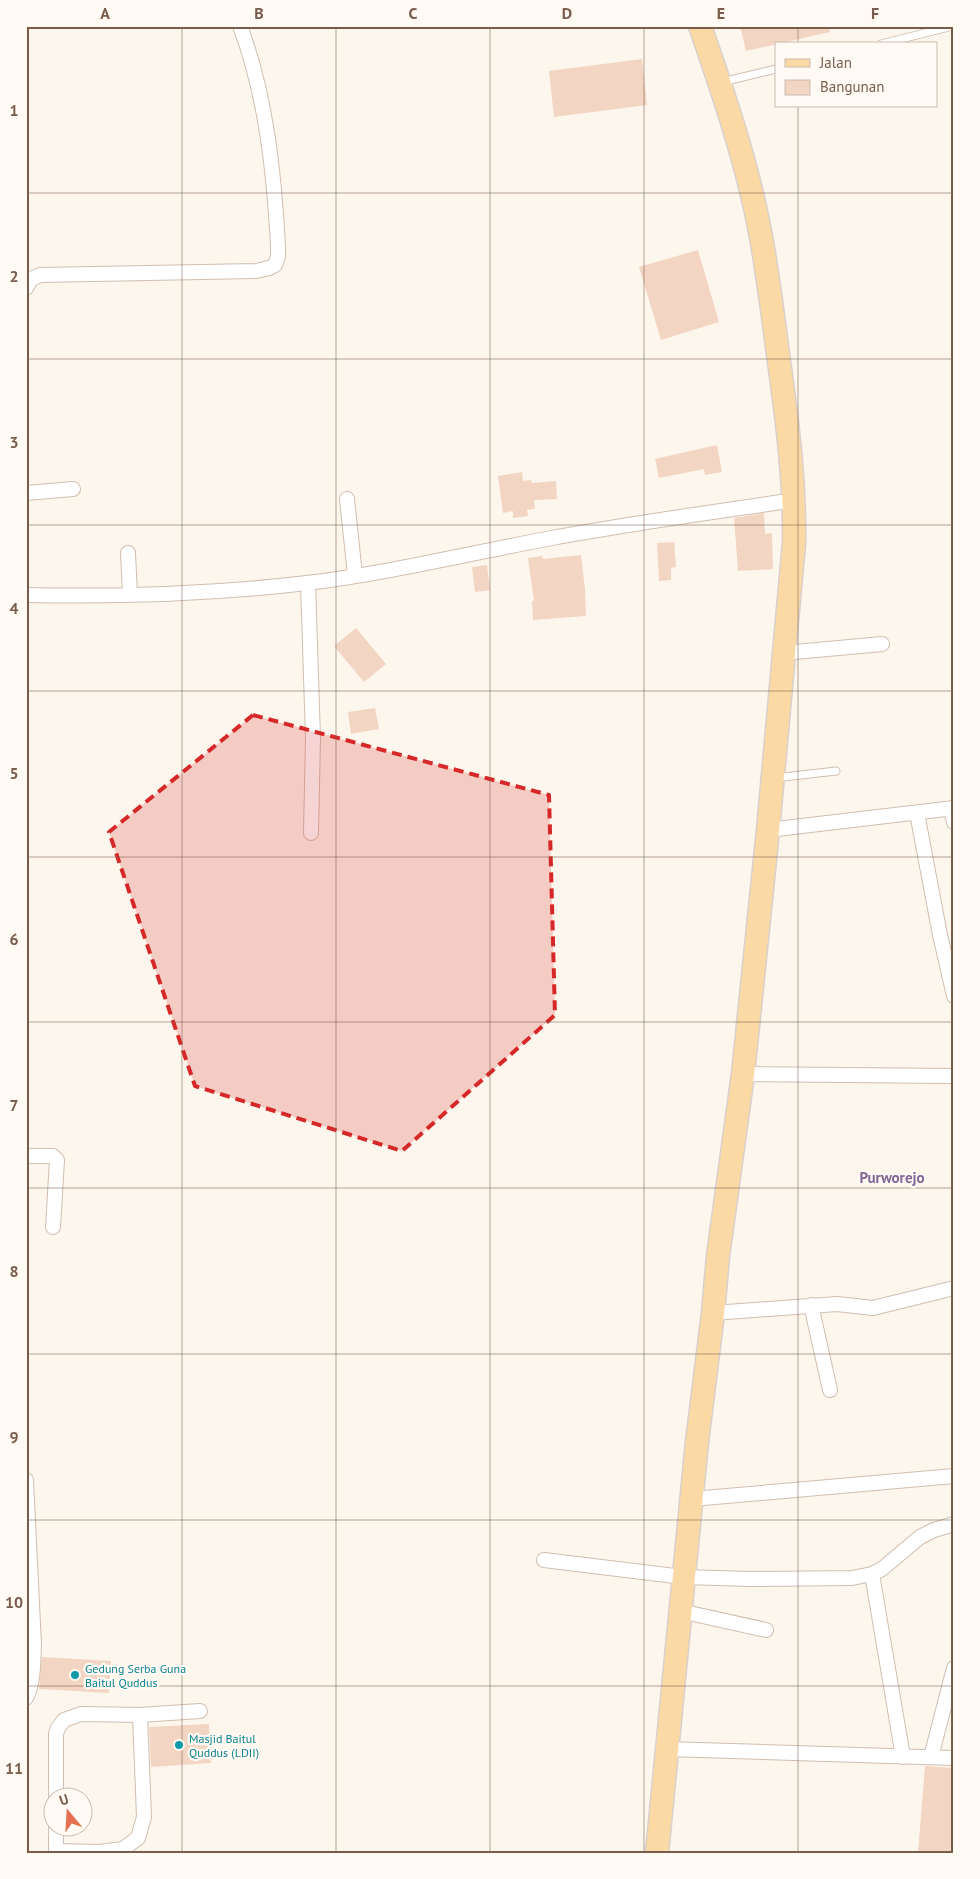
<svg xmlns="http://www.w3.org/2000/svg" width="980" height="1879" viewBox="0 0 980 1879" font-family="'PT Sans',sans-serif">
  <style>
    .building { fill: #f3d5c3 }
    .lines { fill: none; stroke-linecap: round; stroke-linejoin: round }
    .service-casing { stroke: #d1beb0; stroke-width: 9 }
    .minor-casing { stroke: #d1beb0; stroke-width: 16 }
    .primary-casing { stroke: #dad1cd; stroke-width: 25 }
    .service { stroke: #fff; stroke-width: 7 }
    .minor { stroke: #fff; stroke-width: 14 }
    .primary { stroke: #fbd9a5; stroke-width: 22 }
    .marked { fill: #d62828; fill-opacity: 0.2; stroke: #d62828; stroke-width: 4; stroke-dasharray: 10 6; stroke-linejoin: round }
    .grid { fill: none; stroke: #7a5c4d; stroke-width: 1; stroke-opacity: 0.55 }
    .culture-dot { fill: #0f9aa8; stroke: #fffaf3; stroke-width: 2 }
    .labels { text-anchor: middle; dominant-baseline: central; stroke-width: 4.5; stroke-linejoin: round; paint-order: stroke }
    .culture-label { font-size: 12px; fill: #0d838f; stroke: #fffaf3; text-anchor: start }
    .quarter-label { font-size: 15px; font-weight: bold; fill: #846695; stroke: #fffaf3 }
    .neatline { fill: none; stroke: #7a5c4d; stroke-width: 2 }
    .grid-label { font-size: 16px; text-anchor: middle; font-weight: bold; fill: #7a5c4d }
  </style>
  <rect width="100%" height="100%" fill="#fdf6ec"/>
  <path class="building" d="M740,26H829L830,32L746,51Z
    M642,59L647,105L554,117L549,71Z
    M698,250L719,322L661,340L639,267Z
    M717,445L722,472L705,475L704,469L659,478L655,459Z
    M522,472L523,481L531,480L532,483L556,481L557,499L534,500L535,509L527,510L528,516L513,518V511L503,513L498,476Z
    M764,513L765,534L772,533L773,569L738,571L734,518Z
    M674,542L676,567L671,568V580L659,581L657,543Z
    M581,555L585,589L586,616L533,620L532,601H534L528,558L542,556L543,559Z
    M487,565L490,590L475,592L472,567Z
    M356,628L386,664L364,682L334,646Z
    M375,708L379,729L351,734L348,712Z
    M42,1657L111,1661L109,1693L39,1689Z
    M209,1724L211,1763L151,1767L149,1727Z
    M925,1766L954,1768V1853H918Z"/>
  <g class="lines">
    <g class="service-casing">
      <path id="service" d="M881,44L953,26
        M722,82L776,69
        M775,778L836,771"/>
    </g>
    <g class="minor-casing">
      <path id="minor" d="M26,288L31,279L40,275L256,271L269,268L275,265L278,257V246C274,172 266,95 240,26
        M26,493L73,489
        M347,499L355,575
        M128,553L130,595
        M308,583L313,738L311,833
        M26,595C120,597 214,594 307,583C389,573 471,553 552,538C633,523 714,512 795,500
        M784,653L882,644
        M951,808L954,822
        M917,813L940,935L954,996
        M768,830L954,808
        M743,1074L954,1076
        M26,1156H53L57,1160L53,1227
        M811,1305L830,1390
        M713,1313L837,1304L873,1308L954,1288
        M26,1480L34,1645C33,1662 34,1682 26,1698
        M692,1499L954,1476
        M544,1560L683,1577L751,1579L852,1578L872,1574L882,1569L920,1537L934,1530L954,1524
        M872,1574L903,1757
        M680,1611L766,1630
        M667,1749L954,1758
        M931,1757L954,1668
        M56,1796V1734L58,1728L64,1720L81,1714L140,1715L200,1711
        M56,1851L99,1852L123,1849L138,1838L144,1817L140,1715
        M56,1853V1826"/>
    </g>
    <g class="primary-casing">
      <path id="primary" d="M657,1853L697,1442L713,1313L718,1256L743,1074L768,830L794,543C795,484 788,427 780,369C774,325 769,281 761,237C748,165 724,95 700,26"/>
    </g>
    <use href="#service" class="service"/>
    <use href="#minor" class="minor"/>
    <use href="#primary" class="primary"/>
  </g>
  <path class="marked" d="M253,715L549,795L555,1015L402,1151L195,1086L109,832Z"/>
  <path class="grid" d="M182,26V1853M336,26V1853M490,26V1853M644,26V1853M798,26V44M798,106V1853M26,193H954M26,359H954M26,525H954M26,691H954M26,857H954M26,1022H954M26,1188H954M26,1354H954M26,1520H954M26,1686H954"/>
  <g class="culture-dot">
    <circle cx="75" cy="1675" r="5"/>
    <circle cx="179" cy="1745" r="5"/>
  </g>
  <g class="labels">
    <g class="culture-label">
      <text x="85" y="1668">Gedung Serba Guna<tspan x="85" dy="14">Baitul Quddus</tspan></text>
      <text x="189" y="1738">Masjid Baitul<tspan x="189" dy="14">Quddus (LDII)</tspan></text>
    </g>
    <g class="quarter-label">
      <text x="892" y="1177">Purworejo</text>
    </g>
  </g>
  <rect width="980" height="1879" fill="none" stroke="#fffaf3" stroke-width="55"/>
  <rect x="775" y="42" width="162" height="65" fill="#fffaf3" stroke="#cabbb1"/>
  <rect x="785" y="59" width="25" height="8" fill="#fbd9a5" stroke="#cabbb1"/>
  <text x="820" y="68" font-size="15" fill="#7a5c4d">Jalan</text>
  <rect x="785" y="80" width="25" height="15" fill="#f3d5c3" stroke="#cabbb1"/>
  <text x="820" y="92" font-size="15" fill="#7a5c4d">Bangunan</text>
  <g transform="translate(68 1812) rotate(342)"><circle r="24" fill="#fffaf3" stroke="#cabbb1"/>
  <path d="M0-4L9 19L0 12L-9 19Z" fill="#e76f51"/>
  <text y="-8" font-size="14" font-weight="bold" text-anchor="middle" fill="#7a5c4d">U</text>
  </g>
  <rect x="28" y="28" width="924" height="1824" class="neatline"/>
  <g class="grid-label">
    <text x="105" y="19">A</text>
    <text x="259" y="19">B</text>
    <text x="413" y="19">C</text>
    <text x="567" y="19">D</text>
    <text x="721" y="19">E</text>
    <text x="875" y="19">F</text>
    <text x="14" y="116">1</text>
    <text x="14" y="282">2</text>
    <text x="14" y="448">3</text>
    <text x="14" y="614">4</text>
    <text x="14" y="779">5</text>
    <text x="14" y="945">6</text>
    <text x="14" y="1111">7</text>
    <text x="14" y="1277">8</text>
    <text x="14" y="1443">9</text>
    <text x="14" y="1608">10</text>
    <text x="14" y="1774">11</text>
  </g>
</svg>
